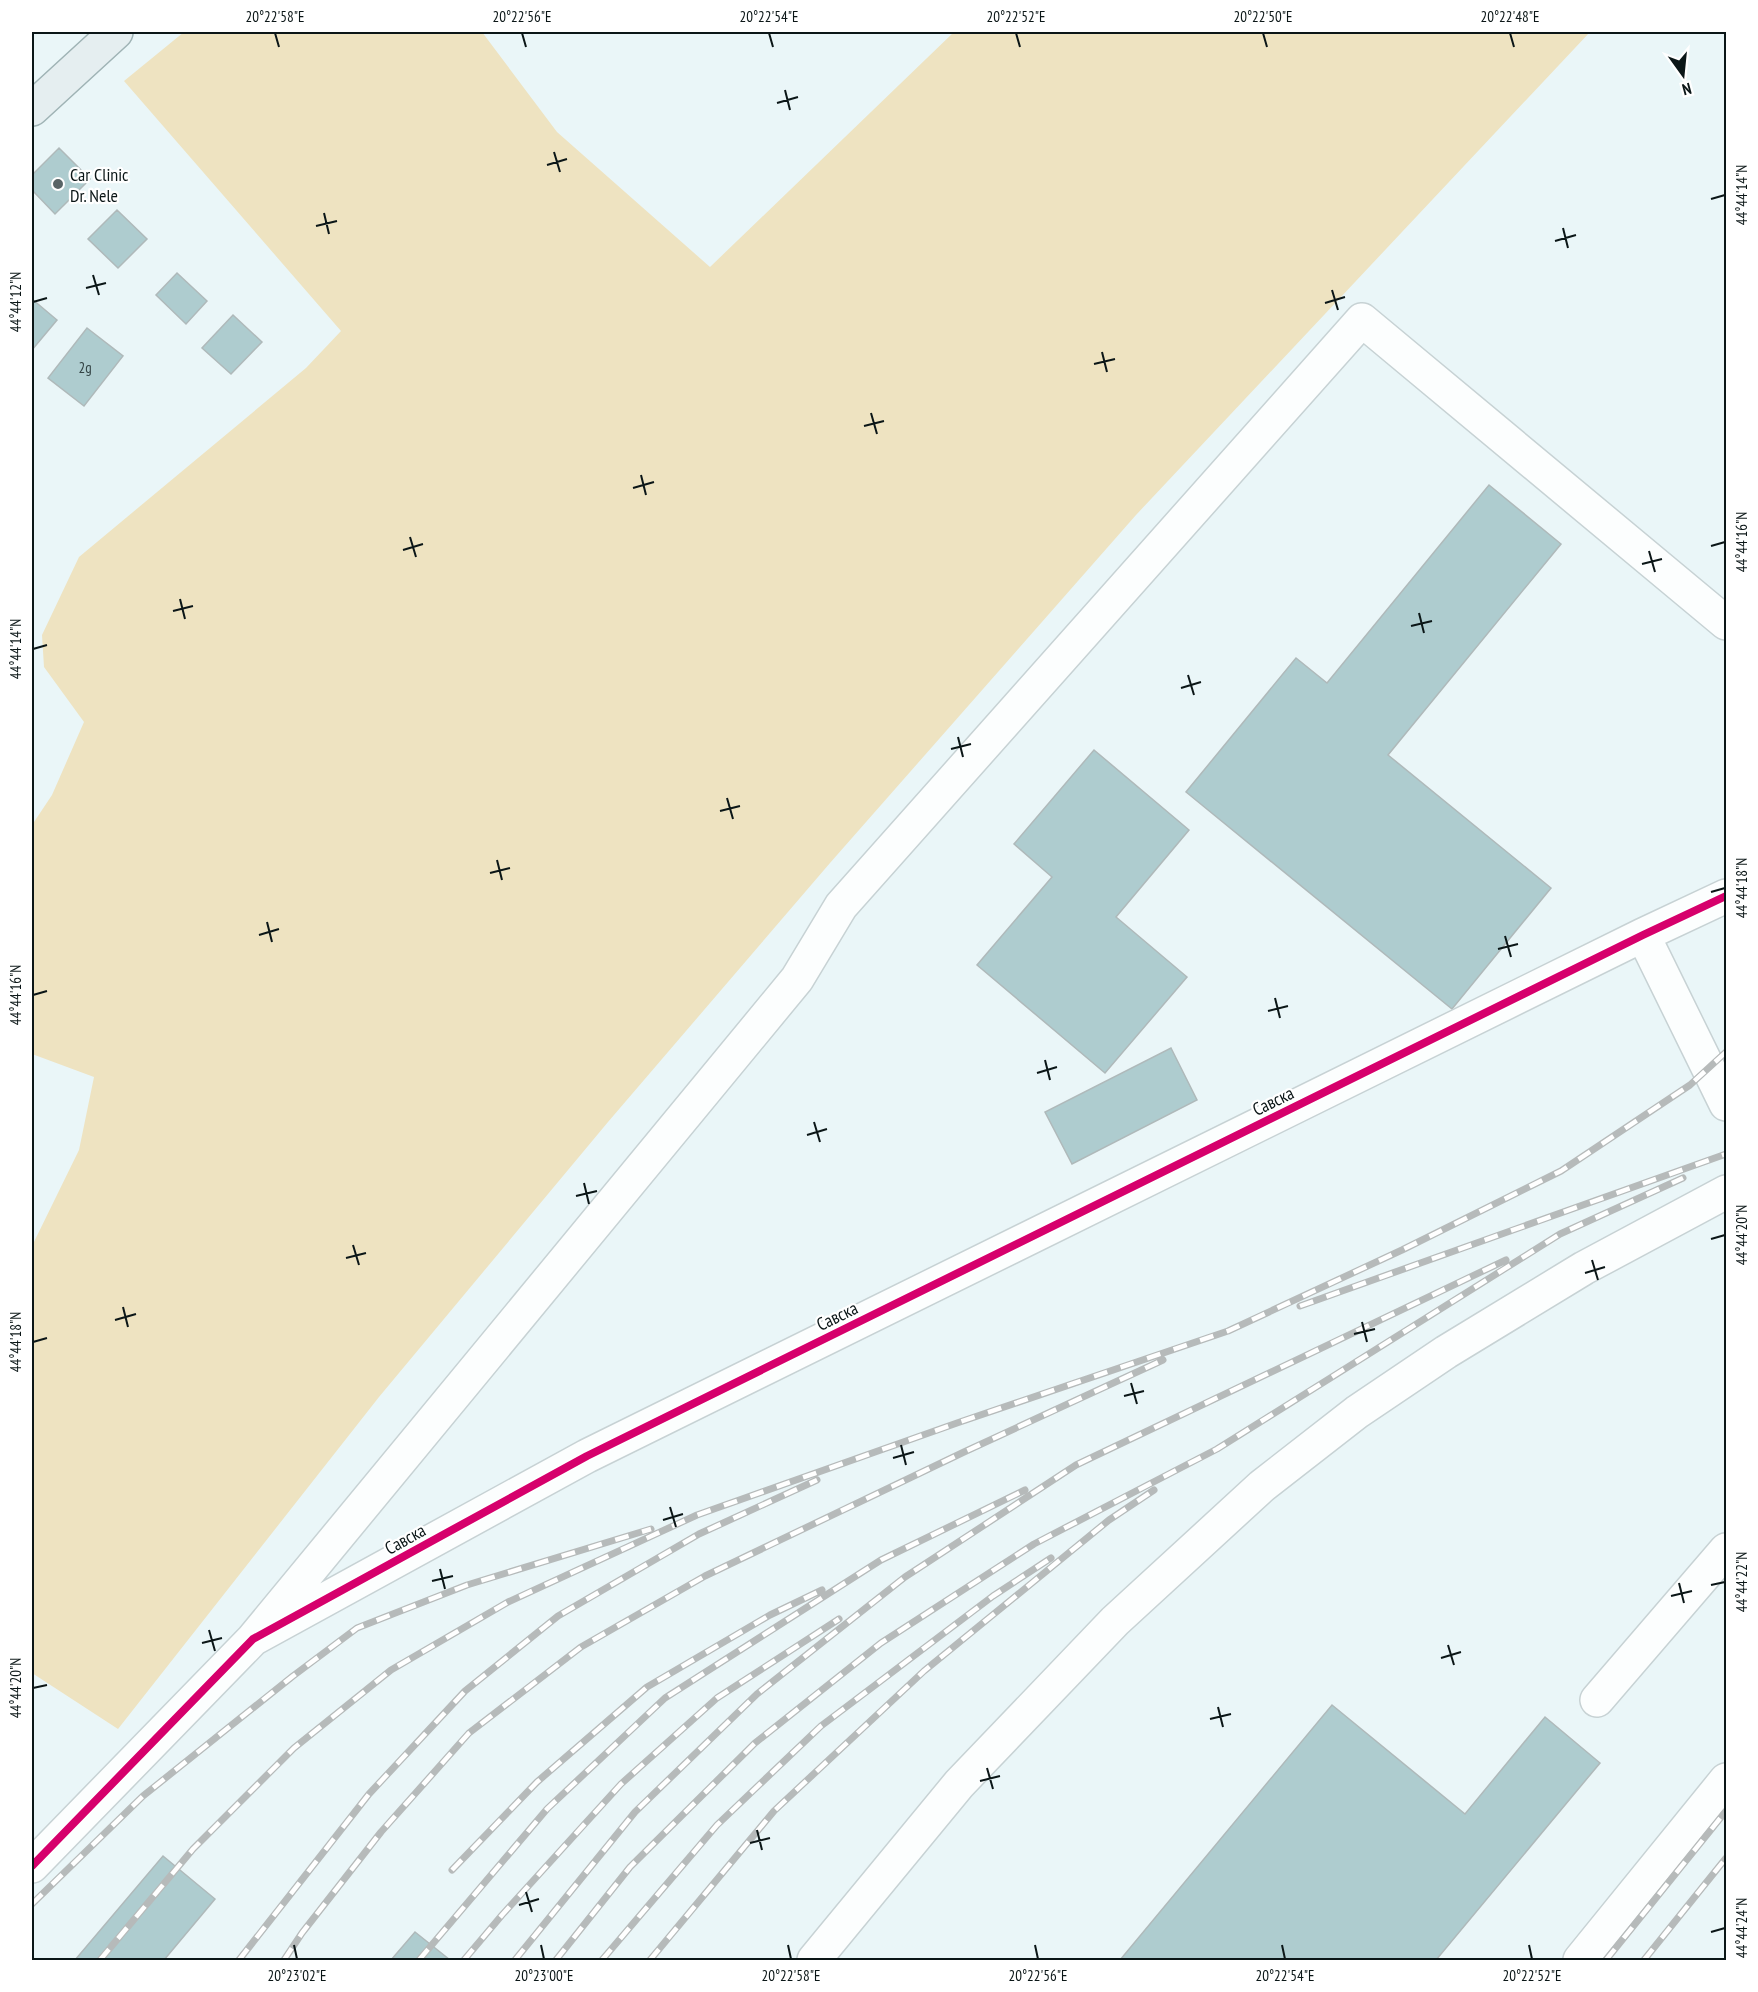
<svg xmlns="http://www.w3.org/2000/svg" width="1758" height="1992" viewBox="0 0 1758 1992" font-family="'PT Sans Narrow',sans-serif">
  <style>
    .green { fill: #eee3c1 }
    .building { fill: #aecccf; stroke: #afb9ba; stroke-width: 1.5 }
    .lines { fill: none; stroke-linecap: round; stroke-linejoin: round }
    .minor-casing { stroke: #c7d2d4; stroke-width: 36 }
    .major-casing { stroke: #9fb3b5; stroke-width: 36 }
    .minor { stroke: #fcfefe; stroke-width: 33 }
    .major { stroke: #e5eef0; stroke-width: 33 }
    .rail-casing { stroke: #b6baba; stroke-width: 7 }
    .rail { stroke: #fff; stroke-width: 4.5; stroke-dasharray: 14; stroke-linecap: butt }
    .cycleway-casing { stroke: #fff; stroke-width: 11 }
    .cycleway { stroke: #d6006c; stroke-width: 8 }
    .ticks { fill: none; stroke: #0b1617; stroke-width: 2 }
    .poi-dot { fill: #596466; stroke: #fff; stroke-width: 2 }
    .labels { text-anchor: middle; dominant-baseline: central; stroke-width: 4.5; stroke-linejoin: round; paint-order: stroke }
    .number-label { font-size: 15px; fill: #344445 }
    .poi-label { font-size: 18px; fill: #0b1617; stroke: #fff; text-anchor: start }
    .street-label { font-size: 18px; fill: #0b1617; stroke: #fff }
    .neatline { fill: none; stroke: #0b1617; stroke-width: 2 }
    .ticks-label { font-size: 15px; text-anchor: middle; fill: #0b1617 }
  </style>
  <rect width="100%" height="100%" fill="#eaf6f8"/>
  <path class="green" d="M184,32H482L557,132L710,267L954,32H1590L1136,515L830,863L608,1122L379,1397L118,1729L32,1673V1246L79,1150L94,1077L32,1054V825L52,795L84,722L44,667L42,635L79,557L306,368L341,331L124,81Z"/>
  <path class="building" d="M59,148L90,179L55,214L32,190V175Z
    M117,210L147,239L118,268L88,239Z
    M177,273L207,301L186,324L156,295Z
    M32,299L57,320L32,350Z
    M233,315L262,342L231,374L202,348Z
    M87,328L123,356L84,406L48,378Z
    M1489,485L1561,544L1388,755L1551,888L1452,1009L1186,792L1296,658L1327,683Z
    M1094,750L1189,830L1116,917L1187,977L1105,1073L977,965L1052,877L1014,844Z
    M1171,1048L1197,1100L1072,1164L1045,1112Z
    M1332,1705L1465,1814L1545,1717L1600,1763L1436,1960H1120Z
    M163,1856L215,1899L164,1960H75Z
    M415,1932L450,1960H391Z"/>
  <g class="lines">
    <g class="minor-casing">
      <path id="minor" d="M1643,935L1726,1104
        M253,1639L797,979L841,906L1362,320L1726,623
        M1597,1700L1726,1550
        M32,1866L253,1639L587,1456L1643,935L1726,896
        M814,1960L959,1784L1115,1621L1262,1486L1357,1412L1446,1352L1584,1268L1726,1192
        M1580,1960L1726,1780"/>
    </g>
    <g class="major-casing">
      <path id="major" d="M32,109L116,32"/>
    </g>
    <use href="#minor" class="minor"/>
    <use href="#major" class="major"/>
    <g class="rail-casing">
      <path id="rail" d="M1300,1306L1726,1154
        M452,1870L537,1782L647,1687L770,1615L822,1590
        M32,1904L143,1796L293,1676L357,1628L467,1585L651,1529
        M100,1960L193,1849L294,1748L391,1670L508,1602L697,1515L957,1423L1228,1331L1402,1250L1561,1171L1690,1085L1726,1052
        M239,1960L369,1794L465,1691L558,1616L699,1534L817,1480
        M284,1960L302,1933L381,1832L469,1733L581,1647L705,1576L964,1452L1163,1360
        M419,1960L547,1809L665,1698L881,1560L1025,1490
        M464,1960L502,1915L621,1784L717,1698L839,1619
        M515,1960L635,1812L757,1694L905,1577L1076,1465L1506,1260
        M556,1960L630,1867L755,1743L881,1643L1034,1544L1217,1449L1560,1234L1683,1178
        M602,1960L717,1825L821,1726L993,1596L1051,1558
        M650,1960L774,1811L924,1671L1109,1520L1154,1490
        M1606,1960L1726,1811
        M1644,1960L1726,1858"/>
    </g>
    <use href="#rail" class="rail"/>
    <g class="cycleway-casing">
      <path id="cycleway" d="M32,1866L253,1639L587,1456L1643,935L1726,896"/>
    </g>
    <use href="#cycleway" class="cycleway"/>
  </g>
  <path class="ticks" d="M275,33L279,47M522,33L526,47M769,33L773,47M1016,33L1020,47M1263,33L1267,47M1510,33L1514,47M785,90L790,110M777,103L798,97M554,152L560,172M547,165L567,159M1711,199L1725,195M324,213L329,234M316,226L337,221M1563,228L1568,248M1555,241L1576,235M93,275L99,295M86,288L106,283M1332,290L1338,310M33,302L47,298M1325,303L1345,297M1102,352L1107,372M1094,364L1115,359M871,413L877,434M864,426L884,421M641,475L646,495M633,488L654,482M410,537L416,557M1711,546L1725,542M403,550L423,544M1649,551L1655,572M1642,564L1662,559M180,599L185,619M173,611L193,606M1419,613L1424,633M1411,626L1432,621M33,649L47,645M1188,675L1194,695M1181,688L1201,682M958,737L963,757M951,749L971,744M727,798L733,819M720,811L740,806M497,860L502,880M490,873L510,868M1711,892L1725,888M267,922L272,942M259,935L279,929M1505,936L1511,957M1498,949L1518,944M33,995L47,991M1275,998L1280,1018M1268,1011L1288,1006M1045,1060L1050,1080M1037,1073L1057,1067M814,1122L820,1142M807,1135L827,1129M584,1183L589,1204M576,1196L597,1191M1711,1239L1725,1235M353,1245L359,1265M346,1258L366,1253M1592,1260L1598,1280M1585,1273L1605,1267M123,1307L128,1327M115,1320L136,1314M1362,1322L1367,1342M1354,1334L1375,1329M33,1342L47,1338M1131,1383L1137,1404M1124,1396L1144,1391M901,1445L906,1465M893,1458L914,1452M670,1507L676,1527M663,1520L683,1514M440,1569L445,1589M432,1581L453,1576M1679,1583L1684,1603M1711,1585L1725,1582M1671,1596L1692,1591M209,1630L215,1651M202,1643L222,1638M1448,1645L1454,1665M1441,1658L1461,1652M33,1688L47,1685M1218,1707L1223,1727M1210,1719L1231,1714M987,1768L993,1789M980,1781L1000,1776M757,1830L762,1850M750,1843L770,1838M526,1892L532,1912M519,1905L539,1899M1711,1932L1725,1928M294,1945L297,1959M541,1945L544,1959M788,1945L791,1959M1035,1945L1038,1959M1282,1945L1285,1959M1529,1945L1532,1959"/>
  <circle class="poi-dot" cx="58" cy="184" r="6"/>
  <g class="labels">
    <g class="number-label">
      <text x="85" y="367">2g</text>
    </g>
    <g class="poi-label">
      <text x="70" y="174">Car Clinic<tspan x="70" dy="21">Dr. Nele</tspan></text>
    </g>
    <g class="street-label">
      <text transform="translate(1273 1101) rotate(-26)">Савска</text>
      <text transform="translate(837 1316) rotate(-26)">Савска</text>
      <text transform="translate(405 1539) rotate(-29)">Савска</text>
    </g>
  </g>
  <rect width="1758" height="1992" fill="none" stroke="#ffffff" stroke-width="66"/>
  <g transform="translate(1683 75) rotate(165)" stroke="#ffffff" stroke-width="4.5" paint-order="stroke">
  <path d="M0-4.5L10 22L0 15L-10 22Z" fill="#0b1617"/>
  <text y="-9" font-size="16" font-weight="bold" text-anchor="middle" fill="#0b1617">N</text>
  </g>
  <rect x="33" y="33" width="1692" height="1926" class="neatline"/>
  <g class="ticks-label">
    <text x="275" y="22">20°22'58"E</text>
    <text x="522" y="22">20°22'56"E</text>
    <text x="769" y="22">20°22'54"E</text>
    <text x="1016" y="22">20°22'52"E</text>
    <text x="1263" y="22">20°22'50"E</text>
    <text x="1510" y="22">20°22'48"E</text>
    <text transform="translate(1742 195) rotate(-90)" y="5">44°44'14"N</text>
    <text transform="translate(16 302) rotate(-90)" y="5">44°44'12"N</text>
    <text transform="translate(1742 542) rotate(-90)" y="5">44°44'16"N</text>
    <text transform="translate(16 649) rotate(-90)" y="5">44°44'14"N</text>
    <text transform="translate(1742 888) rotate(-90)" y="5">44°44'18"N</text>
    <text transform="translate(16 995) rotate(-90)" y="5">44°44'16"N</text>
    <text transform="translate(1742 1235) rotate(-90)" y="5">44°44'20"N</text>
    <text transform="translate(16 1342) rotate(-90)" y="5">44°44'18"N</text>
    <text transform="translate(1742 1582) rotate(-90)" y="5">44°44'22"N</text>
    <text transform="translate(16 1688) rotate(-90)" y="5">44°44'20"N</text>
    <text transform="translate(1742 1928) rotate(-90)" y="5">44°44'24"N</text>
    <text x="297" y="1981">20°23'02"E</text>
    <text x="544" y="1981">20°23'00"E</text>
    <text x="791" y="1981">20°22'58"E</text>
    <text x="1038" y="1981">20°22'56"E</text>
    <text x="1285" y="1981">20°22'54"E</text>
    <text x="1532" y="1981">20°22'52"E</text>
  </g>
</svg>
